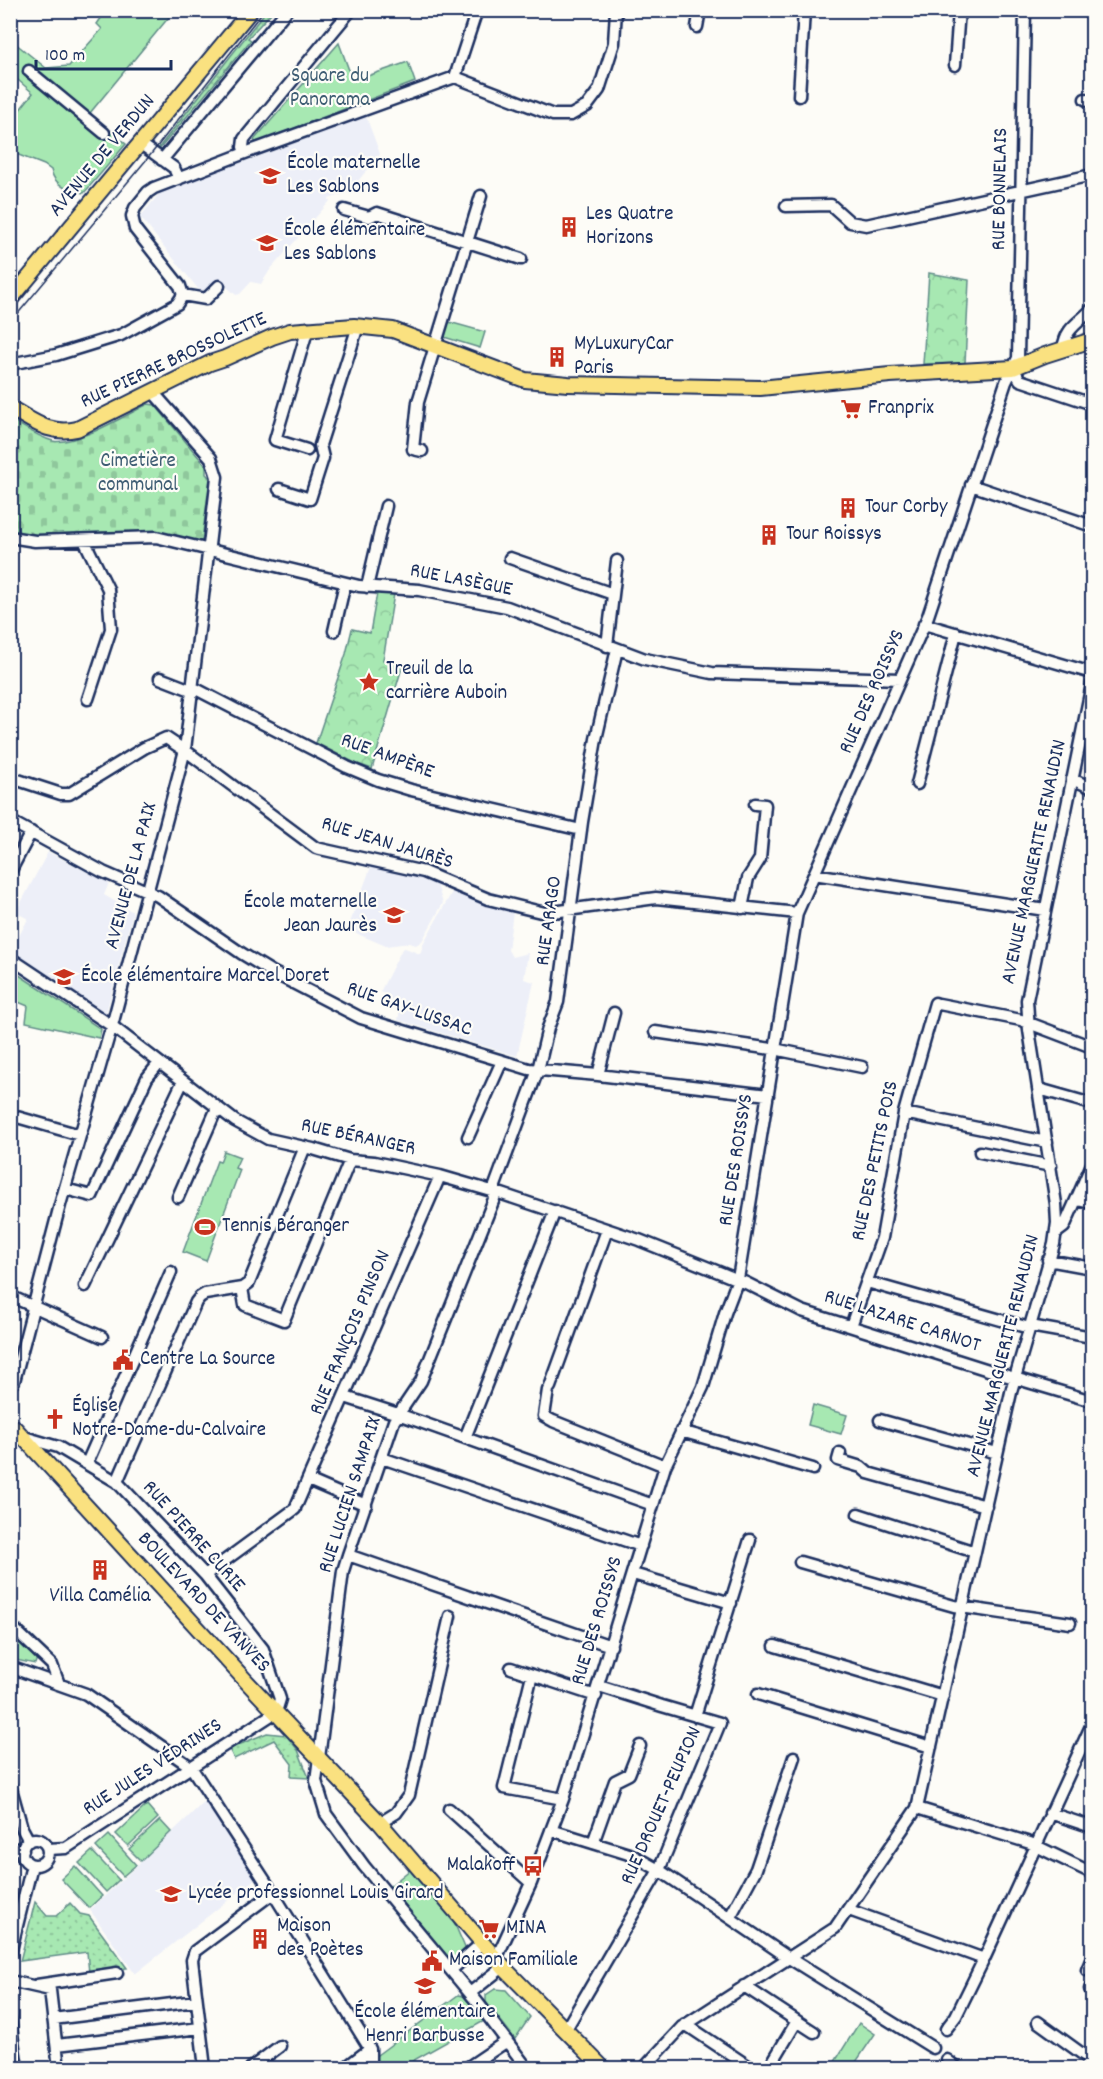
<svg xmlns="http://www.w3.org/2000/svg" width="1103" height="2079" viewBox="0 0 1103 2079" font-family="Dekko,sans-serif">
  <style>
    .built { fill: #edeff8 }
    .grass { fill: url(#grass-dots); stroke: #618c88; stroke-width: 1.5 }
    .forest { fill: url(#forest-crowns); stroke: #618c88; stroke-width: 1.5 }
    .cemetery { fill: url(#cemetery-stones); stroke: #618c88; stroke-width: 1.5 }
    .green { fill: #a7e8b2; stroke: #618c88; stroke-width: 1.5 }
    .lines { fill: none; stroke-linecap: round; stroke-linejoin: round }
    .minor-casing { stroke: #1b2f5e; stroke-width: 15 }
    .major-casing { stroke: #1b2f5e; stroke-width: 18 }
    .minor { stroke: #fdfcf7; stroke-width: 10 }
    .major { stroke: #fae180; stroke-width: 14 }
    .tram { stroke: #1b2f5e; stroke-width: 1.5 }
    .labels { text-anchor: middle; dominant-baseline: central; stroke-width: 4.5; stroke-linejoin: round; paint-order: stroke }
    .park-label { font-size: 21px; fill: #3e5d73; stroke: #fdfcf7 }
    .street-label { font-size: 21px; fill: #1b2f5e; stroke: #fdfcf7 }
    .poi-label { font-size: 21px; fill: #1b2f5e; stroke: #fdfcf7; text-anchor: start }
  </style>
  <defs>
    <pattern id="grass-dots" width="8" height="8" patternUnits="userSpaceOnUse" patternTransform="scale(1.5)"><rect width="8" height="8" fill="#a7e8b2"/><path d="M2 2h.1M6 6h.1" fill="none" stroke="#8fc79c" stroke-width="1.8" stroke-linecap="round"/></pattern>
    <pattern id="forest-crowns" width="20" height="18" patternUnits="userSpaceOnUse" patternTransform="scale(1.5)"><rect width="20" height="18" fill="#a7e8b2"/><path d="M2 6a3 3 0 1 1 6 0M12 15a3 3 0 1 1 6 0" fill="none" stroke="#8fc79c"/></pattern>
    <pattern id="cemetery-stones" width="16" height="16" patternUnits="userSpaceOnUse" patternTransform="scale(1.5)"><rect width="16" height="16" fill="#a7e8b2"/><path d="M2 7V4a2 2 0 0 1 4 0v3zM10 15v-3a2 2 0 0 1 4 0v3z" fill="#8fc79c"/></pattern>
  </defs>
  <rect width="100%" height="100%" fill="#fdfcf7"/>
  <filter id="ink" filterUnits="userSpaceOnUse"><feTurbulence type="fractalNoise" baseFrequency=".0167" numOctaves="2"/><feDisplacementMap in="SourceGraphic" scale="12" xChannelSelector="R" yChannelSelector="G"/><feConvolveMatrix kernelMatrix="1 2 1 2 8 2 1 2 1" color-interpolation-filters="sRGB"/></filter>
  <g filter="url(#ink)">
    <path class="built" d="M366,116L380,154L349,192L329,199L330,201L270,270L261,284L251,282L240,294L236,295L219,280L203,295L140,217L160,193Z
      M48,852L109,883L104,895L133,912L106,1013L102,1014L11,951L28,919L16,912Z
      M372,864L419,875L420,879L437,885L443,903L422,941L416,945L409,943L386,946L360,935L348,928Z
      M452,892L513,912L508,950L512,957L528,953L524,979L534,982L517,1056L398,1020L400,1010L399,1005L390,1000V997L380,992L402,949L405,948L420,954L424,942Z
      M205,1801L255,1879L135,1974L90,1910Z"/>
    <path class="grass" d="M266,11H273L248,38L251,40L158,151L157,150Z
      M267,1733L286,1735L298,1750L309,1778L291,1777L292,1764L274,1740L234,1759L229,1749Z
      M35,1902L47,1916H56L70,1903L80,1914L89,1916L127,1968L89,1973L87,1952L20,1961Z"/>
    <path class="forest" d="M929,273L969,280L965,363L923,364Z
      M377,593L394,594L383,660L403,664L372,769L355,763L316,743L346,654L352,629L370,633Z"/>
    <path class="cemetery" d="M148,404L155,405L206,466V474L210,478L202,540L199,543L37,536L11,532L10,419C24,427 38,437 53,441C75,446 126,415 148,404Z"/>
    <path class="green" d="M106,11H174L90,113L126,144L84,193C68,190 55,187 51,170L44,165L11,152V121L33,93L11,74L10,39L46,68L69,66L102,29L97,24Z
      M339,43L353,81L408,62L415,82L256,143L254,140Z
      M449,322L485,332L480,348L444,337Z
      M10,969L101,1029L99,1038L26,1022L28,1006L11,999Z
      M224,1151L240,1157L235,1168L240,1170L206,1261L183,1252L217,1161L220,1162Z
      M813,1405L847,1415L841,1434L808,1425Z
      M11,1636L37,1658L35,1664L11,1659Z
      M147,1805L158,1818L128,1846L116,1834Z
      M160,1820L171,1832L141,1861L129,1849Z
      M109,1835L136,1865L123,1876L96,1847Z
      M92,1851L119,1880L106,1892L79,1863Z
      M75,1866L102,1896L89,1908L61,1879Z
      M411,1869L450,1913L466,1950L452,1962L390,1886Z
      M495,1989L506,1990L530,2017L515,2039L486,2002V1995Z
      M458,1995L464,1996L484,2021L400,2068H374L373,2058Z
      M859,2023L875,2034L852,2068H831Z"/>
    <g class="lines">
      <g class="minor-casing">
        <path id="minor" d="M697,27L700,10
          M955,65L959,10
          M29,71L104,133
          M455,77L477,10
          M799,96L804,10
          M1085,99L1092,103
          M141,144L174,168L179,179
          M245,153L243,147L244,139L351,10
          M162,160L287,10
          M786,206L831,205L850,222L866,225L1092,175
          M344,210L369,217L377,213L521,259
          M183,295L206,299L219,286
          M1063,349C1066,327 1078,324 1092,309
          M10,364L56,355L121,335L177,304L183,295L180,286L135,229L132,216L135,208L148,192L154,188L245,153L455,77L553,115H571L587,106L599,90L614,43L616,10
          M1013,368L1020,380L1092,404
          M307,450L275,440L308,328
          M422,451L413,449L418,402L481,196
          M971,485L1092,526
          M279,489L310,499L323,458L320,445L358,326
          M10,537L35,541L156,537L359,586L419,590L507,607L645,659L712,673L900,679
          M84,540L108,589L111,629L88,699
          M510,558L613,594
          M367,587L386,506
          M924,624L1092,673
          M334,631L345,583
          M607,646L617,561
          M160,678L191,690
          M192,687L347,767L378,780L411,790L581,830
          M1072,779L1092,788
          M10,780H18L61,794H69L144,748L166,738L190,754L316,848L424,872L488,899L545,913L656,898L797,913
          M917,784L956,633
          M10,821L103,872L158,896L241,953L272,972L361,1018L529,1069L598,1075L768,1095
          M10,872L31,832
          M814,874L1045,910
          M742,908L748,878L760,859L765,805L755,804
          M10,958L112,1026L235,1121L268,1139L313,1149L350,1160L374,1162L440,1176L502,1194L639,1240L746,1283L802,1311L1001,1374L1092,1401
          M939,1004L1021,1020L1092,1047
          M655,1032L779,1050L862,1067
          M598,1075L614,1013
          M1039,1089L1092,1104
          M904,1113L1047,1142
          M10,1115L80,1135
          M468,1137L502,1061
          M980,1152L1051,1166
          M65,1189L92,1196L147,1078L159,1063
          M178,1197L217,1108
          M1078,1200L1092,1203
          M1056,1233L1064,1227L1092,1164
          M1048,1260L1092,1268
          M867,1282L1029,1328
          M85,1286L183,1081
          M242,1288L245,1305L284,1320L350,1160
          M10,1296L102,1337
          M851,1326L882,1238L904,1113L935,1003
          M1030,1326L1092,1337
          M10,1386L14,1381L60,1205L114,1018L185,750L217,477L211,458L153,392
          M550,1387L607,1230
          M548,1390L544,1416L553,1421L665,1466
          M345,1397L398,1414L653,1505
          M880,1420L997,1453
          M681,1431L813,1469
          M24,1437L58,1447L117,1482L205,1575L263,1649L280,1699L276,1712L66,1848L48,1849
          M465,1438L555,1211
          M840,1453L838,1460L861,1467L868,1473L986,1506
          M382,1458L641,1546
          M87,1463L171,1272
          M308,1480L366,1505
          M117,1482L196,1302L200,1297L205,1294L242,1288L249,1283L305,1147
          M297,1504L440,1176
          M858,1514L975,1552
          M348,1555L611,1646
          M800,1562L954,1606L1070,1623
          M633,1574L731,1603
          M205,1575L295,1509
          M10,1625L52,1665L59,1684
          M775,1646L943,1696
          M10,1667L86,1694L191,1767L273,1893L367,2044L370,2049V2068
          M511,1668L596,1696
          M532,1675L504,1788L563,1799
          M758,1694L931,1747
          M695,1716L750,1540
          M10,1785L22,1828L29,1841
          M917,1808L1030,1843L1092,1873
          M449,1809L531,1883
          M1050,1813L1092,1827
          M380,1823L396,1813L409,1795L450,1616
          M551,1830L632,1855L659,1870L789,1958L933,2048
          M22 1852a13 13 0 1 1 26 0a13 13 0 1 1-26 0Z
          M593,1843L615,1781L629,1774L640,1746
          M10,1848L23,1850
          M849,1910L984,1959
          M730,1917L756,1869L794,1757
          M10,1954L32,1865
          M496,1959L531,1883L563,1799L665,1466L703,1387L725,1313L738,1279L797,913L928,616L1006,382L1018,358L1025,10
          M451,1970L482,1943
          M1087,1970L1092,1958
          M10,1981L50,1990L59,2068
          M37,1985L117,1973
          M744,1986L797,2021L769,2068
          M1090,1989L1092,1991
          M470,1993L503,1967
          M53,2019L196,2001
          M10,2020L17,2068
          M797,2021L814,2032
          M1038,2022L1092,2061
          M685,2024L751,2068
          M566,2029L659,1870L720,1723L662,1706L599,1686
          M946,2029L956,2016L984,1959L1092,1724
          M57,2045L200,2028
          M947,2060L957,2068
          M205,2068L192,1960L195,1951L273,1893
          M251,2068L280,2046
          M345,2068L370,2049
          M467,2068L507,2041
          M527,2068L478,2003L364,1866L326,1814L316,1781L343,1571L348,1555L394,1421L421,1381L494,1199L493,1191L538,1070L548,1028L558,1002L582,822L596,739L617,649
          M644,2068L682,2027L835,1928L917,1808L1012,1388L1054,1244L1057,1223L1056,1204L1029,1030L1027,1000L1092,684"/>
      </g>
      <g class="major-casing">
        <path id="major" d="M10,300L251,10
          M10,408C34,421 48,435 77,429L210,363L225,358L272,337L290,331L354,326L393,330L525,380L568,384L760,388L890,375L1013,368L1045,355L1092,340
          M10,1423L247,1682L380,1823L503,1967L603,2068"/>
      </g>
      <use href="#minor" class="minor"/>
      <use href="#major" class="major"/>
      <path class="tram" d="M10,323L152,153L264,10"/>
    </g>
  </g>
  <defs>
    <g id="school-bare" transform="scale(1.62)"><path d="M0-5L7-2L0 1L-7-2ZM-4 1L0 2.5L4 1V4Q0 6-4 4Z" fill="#c8321e" stroke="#fdfcf7" stroke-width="2.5" paint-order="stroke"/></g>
    <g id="building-bare" transform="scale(1.62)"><path d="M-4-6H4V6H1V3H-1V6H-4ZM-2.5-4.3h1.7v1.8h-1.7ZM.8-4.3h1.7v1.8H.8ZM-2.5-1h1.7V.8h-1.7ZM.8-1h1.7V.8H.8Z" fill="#c8321e" stroke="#fdfcf7" stroke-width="2.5" paint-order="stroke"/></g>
    <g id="supermarket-bare" transform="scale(1.62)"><path d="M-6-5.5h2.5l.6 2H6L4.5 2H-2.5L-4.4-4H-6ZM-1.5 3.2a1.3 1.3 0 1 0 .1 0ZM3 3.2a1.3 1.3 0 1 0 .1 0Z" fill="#c8321e" stroke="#fdfcf7" stroke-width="2.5" paint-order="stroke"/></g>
    <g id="sight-bare" transform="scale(1.62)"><path d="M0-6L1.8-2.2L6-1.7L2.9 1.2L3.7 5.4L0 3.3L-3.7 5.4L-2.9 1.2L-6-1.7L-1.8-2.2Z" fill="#c8321e" stroke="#fdfcf7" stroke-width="2.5" paint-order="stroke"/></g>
    <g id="stadium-bare" transform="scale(1.62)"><path d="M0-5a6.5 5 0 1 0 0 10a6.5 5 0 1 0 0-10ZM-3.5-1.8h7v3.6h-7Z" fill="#c8321e" stroke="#fdfcf7" stroke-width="2.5" paint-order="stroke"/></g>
    <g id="civic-bare" transform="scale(1.62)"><path d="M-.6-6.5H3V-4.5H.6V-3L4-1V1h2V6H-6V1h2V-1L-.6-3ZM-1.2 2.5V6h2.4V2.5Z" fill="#c8321e" stroke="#fdfcf7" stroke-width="2.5" paint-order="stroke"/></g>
    <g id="church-bare" transform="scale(1.62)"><path d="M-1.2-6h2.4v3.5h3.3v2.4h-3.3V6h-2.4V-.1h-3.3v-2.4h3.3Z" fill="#c8321e" stroke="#fdfcf7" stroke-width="2.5" paint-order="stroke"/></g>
    <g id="bus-bare" transform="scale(1.62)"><path d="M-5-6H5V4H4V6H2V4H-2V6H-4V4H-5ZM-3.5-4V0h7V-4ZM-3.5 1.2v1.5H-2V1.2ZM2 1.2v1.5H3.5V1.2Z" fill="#c8321e" stroke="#fdfcf7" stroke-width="2.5" paint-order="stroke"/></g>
  </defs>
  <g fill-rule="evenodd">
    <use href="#school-bare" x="270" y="176"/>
    <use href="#building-bare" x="569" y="227"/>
    <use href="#school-bare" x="267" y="243"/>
    <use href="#building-bare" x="557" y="357"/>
    <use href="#supermarket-bare" x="851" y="409"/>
    <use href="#building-bare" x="848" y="508"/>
    <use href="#building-bare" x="769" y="535"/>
    <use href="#sight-bare" x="369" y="682"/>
    <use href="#school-bare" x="394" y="915"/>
    <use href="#school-bare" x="64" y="977"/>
    <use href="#stadium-bare" x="205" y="1227"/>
    <use href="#civic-bare" x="123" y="1360"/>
    <use href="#church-bare" x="55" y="1419"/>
    <use href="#building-bare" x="100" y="1570"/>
    <use href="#bus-bare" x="533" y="1866"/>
    <use href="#school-bare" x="171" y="1894"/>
    <use href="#supermarket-bare" x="489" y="1929"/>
    <use href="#building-bare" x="260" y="1939"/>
    <use href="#civic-bare" x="432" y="1961"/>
    <use href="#school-bare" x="425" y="1986"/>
  </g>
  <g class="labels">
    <g class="park-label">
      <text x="330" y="77">Square du<tspan x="330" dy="24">Panorama</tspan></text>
      <text x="138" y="462">Cimetière<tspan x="138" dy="24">communal</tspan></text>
    </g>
    <g class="street-label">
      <text transform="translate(103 156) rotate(-50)">AVENUE DE VERDUN</text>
      <text transform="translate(1001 189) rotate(-89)">RUE BONNELAIS</text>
      <text transform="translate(174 361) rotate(-25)">RUE PIERRE BROSSOLETTE</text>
      <text transform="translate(461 581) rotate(11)">RUE LASÈGUE</text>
      <text transform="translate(873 692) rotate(-66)">RUE DES ROISSYS</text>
      <text transform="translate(387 757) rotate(20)">RUE AMPÈRE</text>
      <text transform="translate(387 844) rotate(17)">RUE JEAN JAURÈS</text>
      <text transform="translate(1035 862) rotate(-78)">AVENUE MARGUERITE RENAUDIN</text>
      <text transform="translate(132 876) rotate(-75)">AVENUE DE LA PAIX</text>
      <text transform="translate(550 921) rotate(-82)">RUE ARAGO</text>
      <text transform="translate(409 1010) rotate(19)">RUE GAY-LUSSAC</text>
      <text transform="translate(358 1138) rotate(12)">RUE BÉRANGER</text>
      <text transform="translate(737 1160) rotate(-81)">RUE DES ROISSYS</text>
      <text transform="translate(876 1161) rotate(-78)">RUE DES PETITS POIS</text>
      <text transform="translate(902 1322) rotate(18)">RUE LAZARE CARNOT</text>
      <text transform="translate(351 1333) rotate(-67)">RUE FRANÇOIS PINSON</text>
      <text transform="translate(1004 1356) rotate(-76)">AVENUE MARGUERITE RENAUDIN</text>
      <text transform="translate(351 1495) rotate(-72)">RUE LUCIEN SAMPAIX</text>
      <text transform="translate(193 1537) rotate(48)">RUE PIERRE CURIE</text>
      <text transform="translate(203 1603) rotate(47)">BOULEVARD DE VANVES</text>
      <text transform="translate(598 1621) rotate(-73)">RUE DES ROISSYS</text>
      <text transform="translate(153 1768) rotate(-33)">RUE JULES VÉDRINES</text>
      <text transform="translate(662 1806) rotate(-66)">RUE DROUET-PEUPION</text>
    </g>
    <g class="poi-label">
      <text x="287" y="164">École maternelle<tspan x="287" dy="24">Les Sablons</tspan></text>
      <text x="586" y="215">Les Quatre<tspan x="586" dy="24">Horizons</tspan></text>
      <text x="284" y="231">École élémentaire<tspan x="284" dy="24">Les Sablons</tspan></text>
      <text x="574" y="345">MyLuxuryCar<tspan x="574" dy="24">Paris</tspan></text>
      <text x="868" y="409">Franprix</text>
      <text x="865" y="508">Tour Corby</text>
      <text x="786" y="535">Tour Roissys</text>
      <text x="386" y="670">Treuil de la<tspan x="386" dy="24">carrière Auboin</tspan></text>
      <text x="377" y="903" text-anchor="end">École maternelle<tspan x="377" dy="24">Jean Jaurès</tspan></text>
      <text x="81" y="977">École élémentaire Marcel Doret</text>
      <text x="222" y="1227">Tennis Béranger</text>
      <text x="140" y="1360">Centre La Source</text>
      <text x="72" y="1407">Église<tspan x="72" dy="24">Notre-Dame-du-Calvaire</tspan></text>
      <text x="100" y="1597" text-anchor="middle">Villa Camélia</text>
      <text x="516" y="1866" text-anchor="end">Malakoff</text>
      <text x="188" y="1894">Lycée professionnel Louis Girard</text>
      <text x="277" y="1927">Maison<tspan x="277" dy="24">des Poètes</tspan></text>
      <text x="506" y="1929">MINA</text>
      <text x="449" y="1961">Maison Familiale</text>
      <text x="425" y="2013" text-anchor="middle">École élémentaire<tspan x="425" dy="24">Henri Barbusse</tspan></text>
    </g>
  </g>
  <rect width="1103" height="2079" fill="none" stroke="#fdfcf7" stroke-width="36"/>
  <rect x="18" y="18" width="1067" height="2043" fill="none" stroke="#1b2f5e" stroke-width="2" filter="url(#ink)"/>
  <path d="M36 60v9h135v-9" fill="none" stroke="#1b2f5e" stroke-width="3"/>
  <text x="45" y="60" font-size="18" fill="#1b2f5e" stroke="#fdfcf7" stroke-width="4.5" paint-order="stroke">100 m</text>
</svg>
